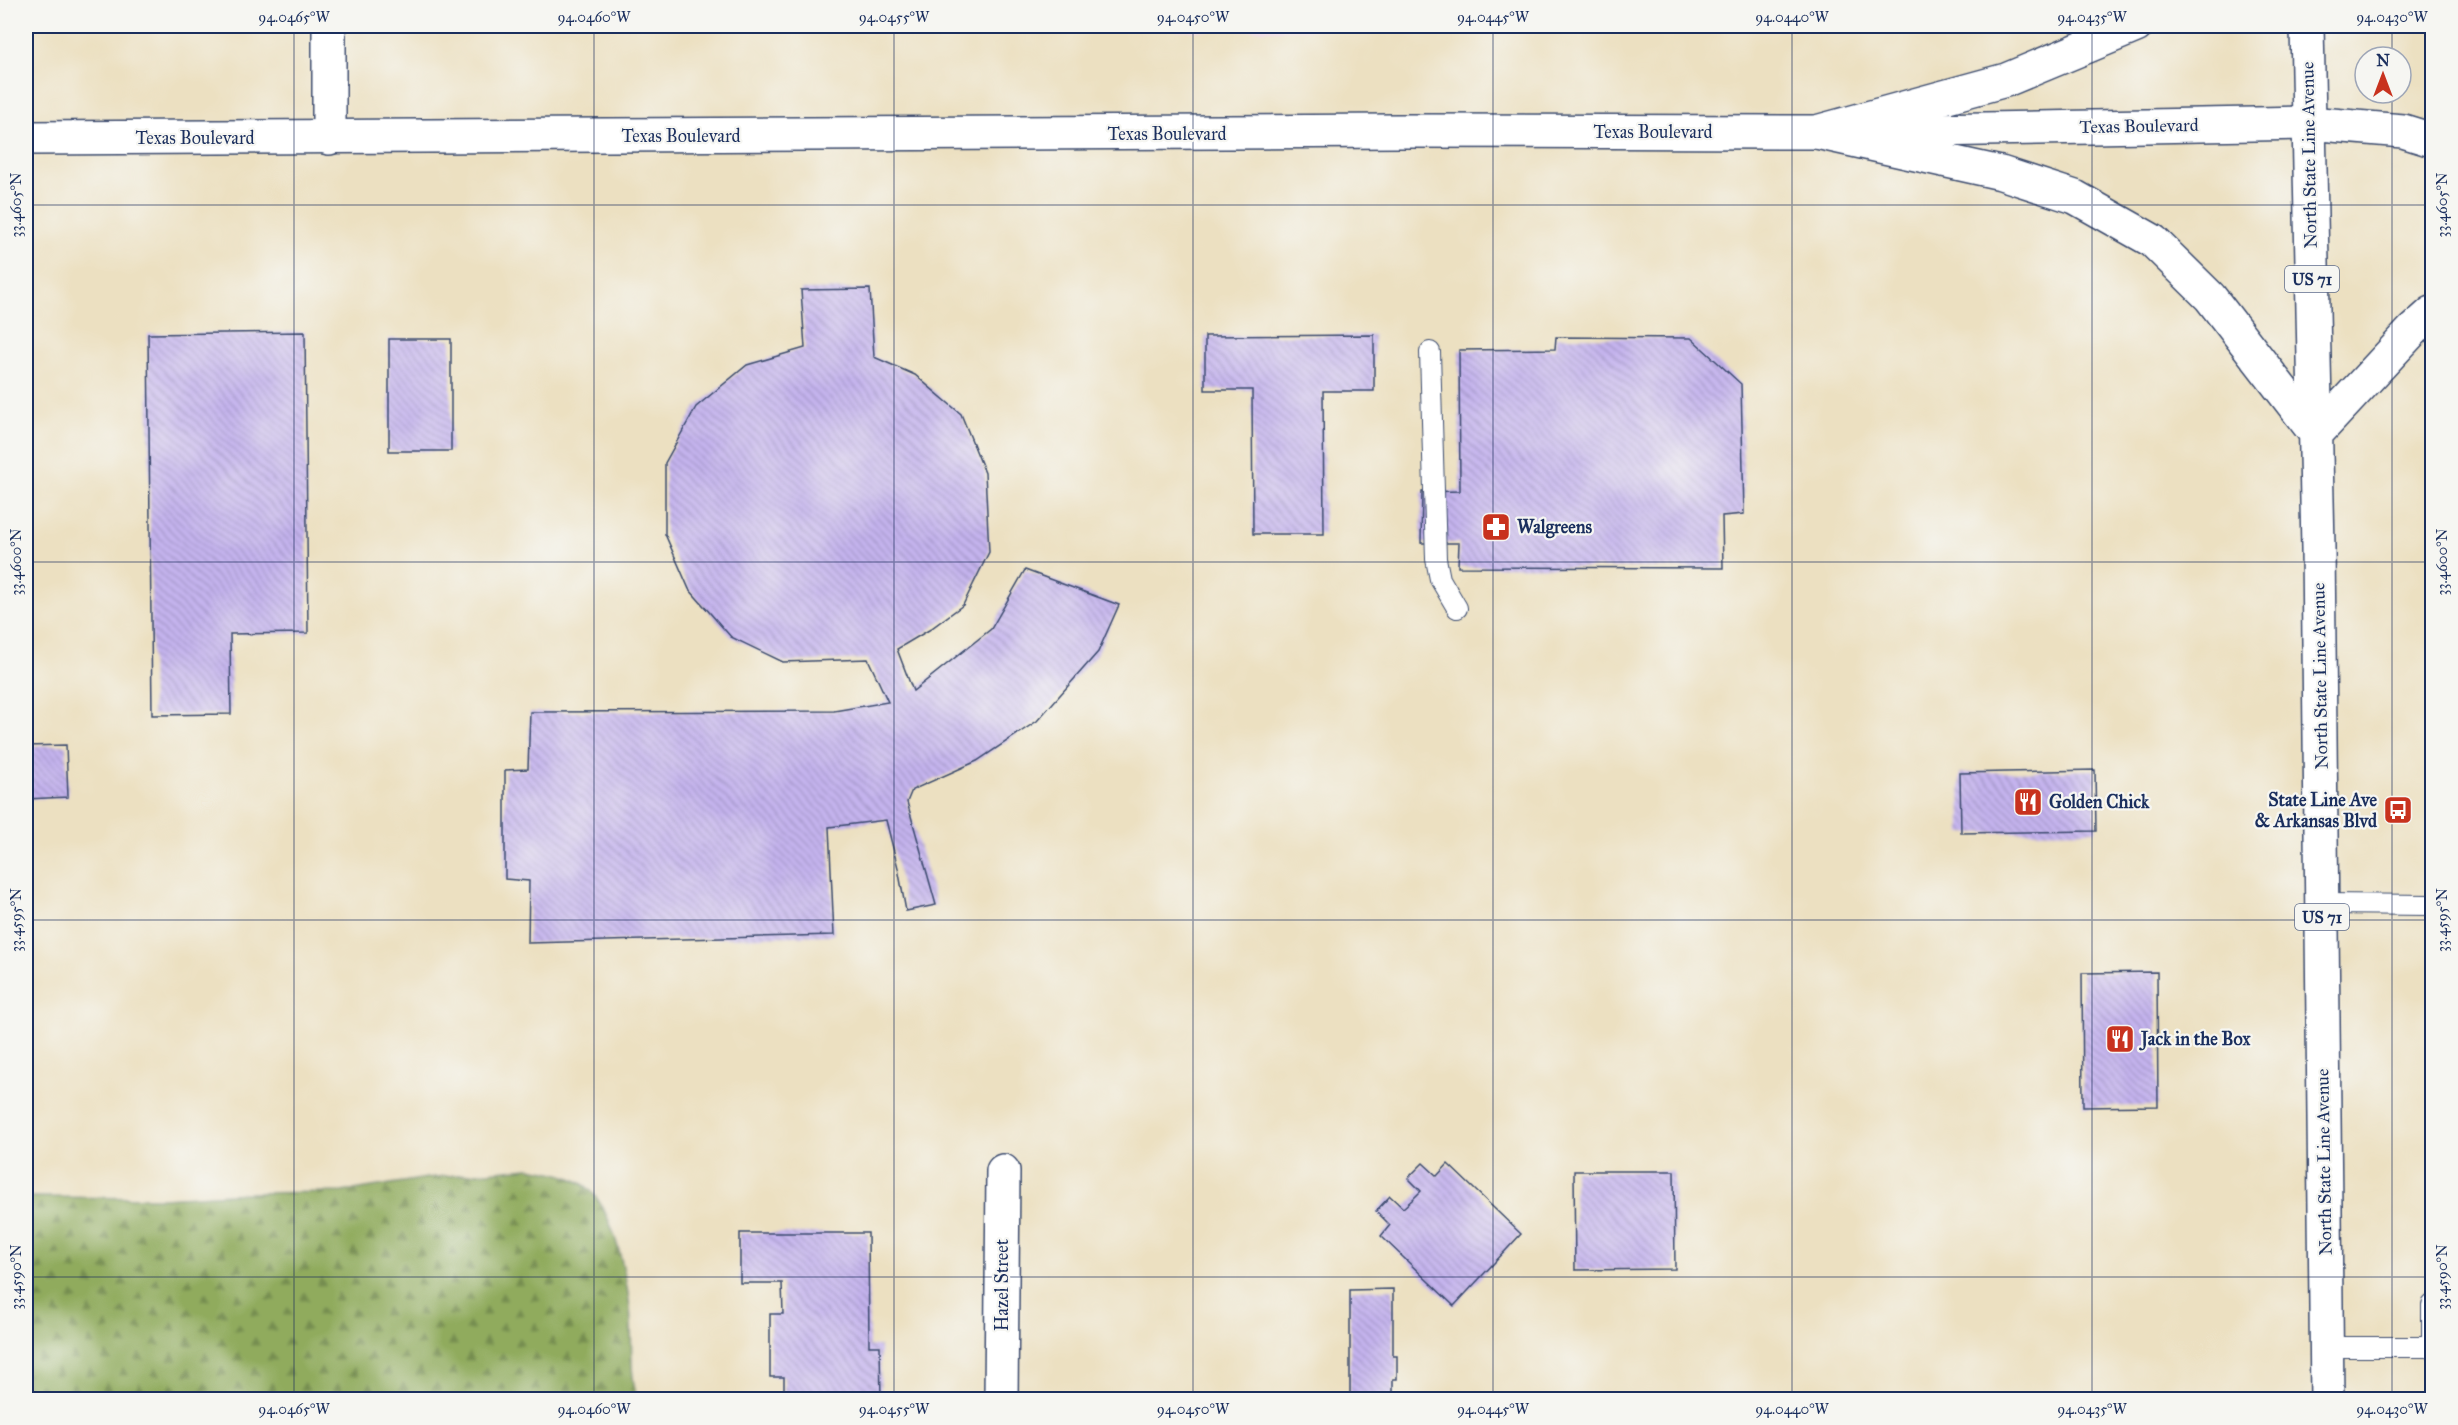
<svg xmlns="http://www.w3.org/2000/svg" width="2458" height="1425" viewBox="0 0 2458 1425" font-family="'IM FELL Great Primer',serif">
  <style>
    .built { fill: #efd0e6 }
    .forest { fill: url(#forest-firs); stroke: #566d5e; stroke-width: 1.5 }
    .building { fill: url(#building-back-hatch) }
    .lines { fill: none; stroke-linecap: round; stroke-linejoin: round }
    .lane-casing { stroke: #3a4a6d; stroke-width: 22 }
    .street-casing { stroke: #3a4a6d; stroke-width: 36 }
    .secondary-casing { stroke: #3a4a6d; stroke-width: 36 }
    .primary-casing { stroke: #3a4a6d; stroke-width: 36 }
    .lane { stroke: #fff; stroke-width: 20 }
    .street { stroke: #fff; stroke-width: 33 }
    .secondary { stroke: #fff; stroke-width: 33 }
    .primary { stroke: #fff; stroke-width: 33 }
    .ticks { fill: none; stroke: #1b2f5e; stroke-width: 1.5; stroke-opacity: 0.45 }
    .labels { text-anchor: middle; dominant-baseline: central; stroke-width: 4.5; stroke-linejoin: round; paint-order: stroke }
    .shield { fill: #f6f6f2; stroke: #5d6b8a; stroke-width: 1.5 }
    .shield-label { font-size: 16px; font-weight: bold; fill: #1b2f5e }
    .street-label { font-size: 18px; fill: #1b2f5e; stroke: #f6f6f2 }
    .poi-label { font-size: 18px; font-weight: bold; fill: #1b2f5e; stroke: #f6f6f2; text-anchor: start }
    .neatline { fill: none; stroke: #1b2f5e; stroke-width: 2 }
    .ticks-label { font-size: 15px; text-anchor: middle; fill: #1b2f5e }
  </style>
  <defs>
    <pattern id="forest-firs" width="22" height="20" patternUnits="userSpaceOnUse" patternTransform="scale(1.5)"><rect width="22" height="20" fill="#90ab5d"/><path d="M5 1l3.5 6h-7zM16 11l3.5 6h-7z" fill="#758c50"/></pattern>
    <pattern id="building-back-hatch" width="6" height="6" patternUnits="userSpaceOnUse" patternTransform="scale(1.5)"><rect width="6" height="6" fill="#c5b4ee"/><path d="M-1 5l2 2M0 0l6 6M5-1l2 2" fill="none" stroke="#9f93c4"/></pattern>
  </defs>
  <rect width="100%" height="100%" fill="#f6f6f2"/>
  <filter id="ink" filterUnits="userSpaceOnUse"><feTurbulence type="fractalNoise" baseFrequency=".0167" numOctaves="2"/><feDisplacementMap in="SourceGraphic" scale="12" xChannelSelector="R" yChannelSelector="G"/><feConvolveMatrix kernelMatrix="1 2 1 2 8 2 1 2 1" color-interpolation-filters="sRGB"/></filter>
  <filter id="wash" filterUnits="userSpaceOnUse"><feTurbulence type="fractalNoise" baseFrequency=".008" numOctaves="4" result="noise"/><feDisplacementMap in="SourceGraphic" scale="24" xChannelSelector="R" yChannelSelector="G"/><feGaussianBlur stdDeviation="1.35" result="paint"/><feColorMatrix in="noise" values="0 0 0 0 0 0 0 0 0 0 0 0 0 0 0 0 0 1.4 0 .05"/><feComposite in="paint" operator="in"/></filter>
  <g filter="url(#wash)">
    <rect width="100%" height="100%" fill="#ece0c1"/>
    <path class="built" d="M1177,26H1468V28L1177,31Z"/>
    <path class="forest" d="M528,1168C546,1171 565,1173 581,1183C612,1201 626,1274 630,1308C633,1339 629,1369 637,1399H31L26,1388V1197L163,1198L248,1193L342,1192L427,1178Z"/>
    <g id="blocks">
      <path class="building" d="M870,289L874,357L915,375L961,414L985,473L989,552L963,605L929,630L897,649L913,691L991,629L1025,570L1119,605L1098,652L1037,721L977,761L912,790L907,802L936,905L906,911L898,868L886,820L829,827L834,935L528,943L529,881L505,879V770L528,769L530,712L834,711L888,702L868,659L783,662L731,637L689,589L665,534V463L696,407L747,365L805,348L801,290Z
        M305,332L308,633L230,634L231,714L152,715L148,334Z
        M1374,335V391H1323L1324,534H1253L1252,390H1205V336Z
        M1556,337L1691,338L1741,384L1744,514L1722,516L1723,568L1458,567L1459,543H1421L1422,492L1460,491L1459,350L1555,349Z
        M389,339H451V451H389Z
        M66,745L68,797L26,799V746Z
        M2095,770L2096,831L1961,833L1960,773Z
        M2157,972L2158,1106L2083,1107L2082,973Z
        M1423,1163L1437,1176L1448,1164L1521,1234L1454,1306L1381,1236L1390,1225L1376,1211L1390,1196L1403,1208L1412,1200L1421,1191L1408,1178Z
        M1574,1171H1674L1675,1269L1575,1270Z
        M740,1233H868L869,1346H880L881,1400H784V1377H770V1314H783L782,1283H740Z
        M1393,1289V1356H1397V1379H1393V1400H1350V1290Z"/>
    </g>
  </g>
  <g filter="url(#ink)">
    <use href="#blocks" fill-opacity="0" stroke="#3a4a6d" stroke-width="1.5"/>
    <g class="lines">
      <g class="lane-casing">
        <path id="lane" d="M1430,352L1436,559L1440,579L1457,608
          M2322,904L2432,905
          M2432,1305V1347
          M2326,1347H2432"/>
      </g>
      <g class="street-casing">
        <path id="street" d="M329,26V138
          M1001,1400L1003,1171"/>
      </g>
      <g class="secondary-casing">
        <path id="secondary" d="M26,138L1402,131L1816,132L2308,123L2403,131L2432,140"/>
      </g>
      <g class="primary-casing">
        <path id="primary" d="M2307,26L2318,548L2327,1400
          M1820,131L2006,80L2136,26
          M1816,132L2001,173L2075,197L2153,241L2210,297L2316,434
          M2316,434L2412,331L2432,313"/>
      </g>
      <use href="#lane" class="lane"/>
      <use href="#street" class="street"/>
      <use href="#secondary" class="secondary"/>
      <use href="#primary" class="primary"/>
    </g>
  </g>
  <path class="ticks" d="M294,26V1400M594,26V1400M894,26V1400M1193,26V1400M1493,26V1400M1792,26V1400M2092,26V1400M2392,26V57M2392,93V1400M26,205H2432M26,562H2432M26,920H2432M26,1277H2432"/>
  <defs>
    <g id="pharmacy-square" transform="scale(1.5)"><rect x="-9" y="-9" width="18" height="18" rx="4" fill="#c8321e" stroke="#f6f6f2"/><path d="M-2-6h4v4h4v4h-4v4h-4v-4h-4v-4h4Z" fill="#fff"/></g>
    <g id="restaurant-square" transform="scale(1.5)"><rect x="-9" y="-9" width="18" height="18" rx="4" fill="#c8321e" stroke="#f6f6f2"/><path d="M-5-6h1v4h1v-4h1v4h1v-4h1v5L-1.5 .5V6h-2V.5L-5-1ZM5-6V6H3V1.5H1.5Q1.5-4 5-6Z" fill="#fff"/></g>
    <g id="bus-square" transform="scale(1.5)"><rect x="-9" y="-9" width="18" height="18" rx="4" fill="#c8321e" stroke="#f6f6f2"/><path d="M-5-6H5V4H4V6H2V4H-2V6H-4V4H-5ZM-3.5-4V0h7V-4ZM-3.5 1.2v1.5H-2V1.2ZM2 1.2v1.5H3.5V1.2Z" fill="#fff"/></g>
  </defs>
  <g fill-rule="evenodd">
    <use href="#pharmacy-square" x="1496" y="527"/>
    <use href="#restaurant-square" x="2028" y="802"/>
    <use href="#bus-square" x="2398" y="810"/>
    <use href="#restaurant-square" x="2120" y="1039"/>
  </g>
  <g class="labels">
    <g class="shield">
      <rect x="2285" y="266" width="54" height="26" rx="4.5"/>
      <rect x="2295" y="904" width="54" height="26" rx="4.5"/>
    </g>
    <g class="shield-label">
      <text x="2312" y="279">US 71</text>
      <text x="2322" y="917">US 71</text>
    </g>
    <g class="street-label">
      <text transform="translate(2139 126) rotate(-1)">Texas Boulevard</text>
      <text x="1653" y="132">Texas Boulevard</text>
      <text x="1167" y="134">Texas Boulevard</text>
      <text x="681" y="136">Texas Boulevard</text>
      <text x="195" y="138">Texas Boulevard</text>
      <text transform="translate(2309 155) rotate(-91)">North State Line Avenue</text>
      <text transform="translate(2320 676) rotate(-91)">North State Line Avenue</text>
      <text transform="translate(2324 1162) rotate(-91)">North State Line Avenue</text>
      <text transform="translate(1002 1285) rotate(-90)">Hazel Street</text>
    </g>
    <g class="poi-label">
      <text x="1517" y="527">Walgreens</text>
      <text x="2377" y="800" text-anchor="end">State Line Ave<tspan x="2377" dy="21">&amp; Arkansas Blvd</tspan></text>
      <text x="2049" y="802">Golden Chick</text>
      <text x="2141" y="1039">Jack in the Box</text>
    </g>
  </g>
  <rect width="2458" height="1425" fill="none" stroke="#f6f6f2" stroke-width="66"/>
  <g transform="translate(2383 75)"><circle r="28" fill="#f6f6f2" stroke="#9ea6b7" stroke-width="1.5"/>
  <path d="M0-4.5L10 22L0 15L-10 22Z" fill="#c8321e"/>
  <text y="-9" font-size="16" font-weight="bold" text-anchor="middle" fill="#1b2f5e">N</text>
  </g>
  <rect x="33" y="33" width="2392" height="1359" class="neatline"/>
  <g class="ticks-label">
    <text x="294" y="22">94.0465°W</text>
    <text x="594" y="22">94.0460°W</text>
    <text x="894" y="22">94.0455°W</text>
    <text x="1193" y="22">94.0450°W</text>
    <text x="1493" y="22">94.0445°W</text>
    <text x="1792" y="22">94.0440°W</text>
    <text x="2092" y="22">94.0435°W</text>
    <text x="2392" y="22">94.0430°W</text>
    <text transform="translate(16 205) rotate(-90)" y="5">33.4605°N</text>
    <text transform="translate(2442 205) rotate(-90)" y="5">33.4605°N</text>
    <text transform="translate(16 562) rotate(-90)" y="5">33.4600°N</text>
    <text transform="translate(2442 562) rotate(-90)" y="5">33.4600°N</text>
    <text transform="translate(16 920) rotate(-90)" y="5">33.4595°N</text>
    <text transform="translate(2442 920) rotate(-90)" y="5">33.4595°N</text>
    <text transform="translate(16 1277) rotate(-90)" y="5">33.4590°N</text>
    <text transform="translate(2442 1277) rotate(-90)" y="5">33.4590°N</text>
    <text x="294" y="1414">94.0465°W</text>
    <text x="594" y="1414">94.0460°W</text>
    <text x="894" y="1414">94.0455°W</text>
    <text x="1193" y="1414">94.0450°W</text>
    <text x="1493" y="1414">94.0445°W</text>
    <text x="1792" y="1414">94.0440°W</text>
    <text x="2092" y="1414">94.0435°W</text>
    <text x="2392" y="1414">94.0430°W</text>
  </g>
</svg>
